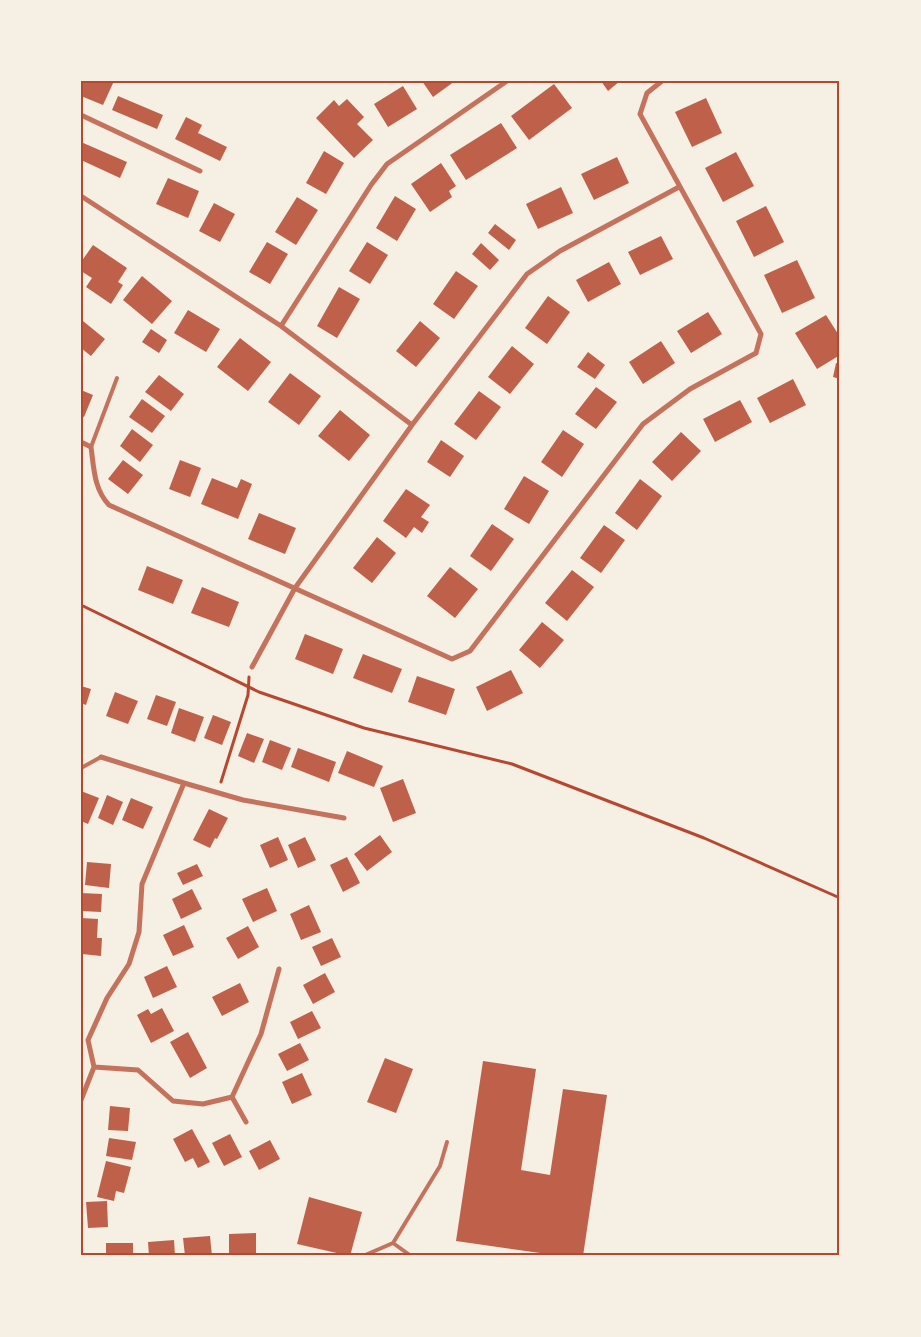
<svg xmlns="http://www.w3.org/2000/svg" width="921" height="1337" viewBox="0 0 921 1337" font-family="'Varela Round',sans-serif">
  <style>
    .building { fill: #bf614a }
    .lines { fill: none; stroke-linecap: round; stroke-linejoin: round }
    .path { stroke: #b5482f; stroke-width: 3 }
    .service { stroke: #c5725c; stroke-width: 4 }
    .minor { stroke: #c5725c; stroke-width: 5 }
    .neatline { fill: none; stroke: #b5482f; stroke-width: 2 }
  </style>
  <rect width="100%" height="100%" fill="#f6efe4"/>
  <path class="building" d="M81,81H114L103,105L81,96Z
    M422,81H455L433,97Z
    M601,81H620L608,91Z
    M554,84L572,108L529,140L511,116Z
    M403,86L417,109L388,127L374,104Z
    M118,96L163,115L157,129L112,110Z
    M706,98L722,133L692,147L675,112Z
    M347,99L364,117L357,124L373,140L354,158L316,118L334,100L339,106Z
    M186,117L202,125L198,133L227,147L220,161L175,139Z
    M501,123L517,148L466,180L450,155Z
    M81,142L127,162L120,178L81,160Z
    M324,151L344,163L326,194L306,183Z
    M736,152L754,186L723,202L705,168Z
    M617,157L629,183L594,200L581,174Z
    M441,163L456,186L449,191L452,197L430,212L411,184Z
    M168,178L199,191L188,218L156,204Z
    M561,187L573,213L538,229L526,204Z
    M395,196L416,209L397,241L376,228Z
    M297,197L318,210L296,245L275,232Z
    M214,203L235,214L220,242L199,231Z
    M766,206L784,242L754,257L736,221Z
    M495,224L516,240L509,250L488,233Z
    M661,236L673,259L640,275L628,252Z
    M267,242L288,254L270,284L249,272Z
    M367,242L388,255L370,284L349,271Z
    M481,243L499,260L490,270L472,254Z
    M93,245L127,268L118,282L123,285L111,304L86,287L92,278L81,271V262Z
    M797,260L815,298L782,313L764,275Z
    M609,262L621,284L588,302L576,280Z
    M456,271L478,286L454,319L433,304Z
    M142,276L172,301L152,324L123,300Z
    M339,287L360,299L337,338L317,326Z
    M548,296L570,312L547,344L525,328Z
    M188,310L220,329L206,352L174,333Z
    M708,312L722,334L691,353L677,331Z
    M826,315L840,337V355L817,369L795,333Z
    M83,321L105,339L91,356L81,348Z
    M420,321L440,338L416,367L396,351Z
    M151,329L167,340L159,353L142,342Z
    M240,338L271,362L248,391L217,367Z
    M661,341L675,363L643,384L629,362Z
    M512,346L534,364L510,394L488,377Z
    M588,352L605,365L595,379L577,367Z
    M836,363L840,364V379L833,377Z
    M290,373L321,396L299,425L268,402Z
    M159,375L184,394L171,411L145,392Z
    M793,379L806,405L770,423L757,398Z
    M596,387L617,402L596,429L575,414Z
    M81,390L93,395L84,417L81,416Z
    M479,391L501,407L476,440L454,424Z
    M142,399L165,416L152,433L129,417Z
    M740,400L752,422L715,442L703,419Z
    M340,410L370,435L349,461L318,436Z
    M132,429L153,445L140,462L120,446Z
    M563,430L584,444L562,477L541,462Z
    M681,432L701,451L672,481L652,462Z
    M441,440L464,456L450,477L427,462Z
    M123,460L143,475L128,494L108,479Z
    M180,460L201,468L190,497L169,489Z
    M524,476L549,491L529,524L504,509Z
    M212,478L237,488L241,479L252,484L238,519L201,504Z
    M640,479L662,496L637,530L615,513Z
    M406,489L430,505L421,517L429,522L422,533L414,527L406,538L383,521Z
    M259,513L296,528L285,554L248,539Z
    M492,524L514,539L491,571L470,556Z
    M604,525L625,540L601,573L580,558Z
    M377,537L396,553L372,583L353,568Z
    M147,566L183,580L173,604L138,590Z
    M450,567L478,589L455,618L427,596Z
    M572,570L594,587L567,621L545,603Z
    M202,587L239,602L229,627L191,613Z
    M542,622L564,640L540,668L519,650Z
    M305,634L343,649L333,674L295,659Z
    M363,654L402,669L392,693L353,678Z
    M511,670L523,693L487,711L476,687Z
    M417,676L455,689L446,715L408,702Z
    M81,686L91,689L86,705L81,703Z
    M115,692L138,701L128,724L106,716Z
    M156,695L176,702L167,726L147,719Z
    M179,708L204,717L195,742L171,733Z
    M213,715L231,722L222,745L204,738Z
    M247,733L264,739L254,763L238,756Z
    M270,740L291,748L282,770L262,762Z
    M298,748L336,762L329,782L291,767Z
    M347,751L383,766L374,787L338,773Z
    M403,779L416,813L393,822L380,788Z
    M81,791L99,798L88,824L81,821Z
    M107,795L123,802L113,825L98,818Z
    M131,798L153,807L143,829L122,820Z
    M209,809L228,818L217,839L215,838L210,848L193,840Z
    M380,835L392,852L367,871L354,854Z
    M278,837L288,860L270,868L260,845Z
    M305,837L316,860L298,868L288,845Z
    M347,857L360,883L343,892L330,865Z
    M87,862L111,864L109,888L85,885Z
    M197,864L203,876L183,885L177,873Z
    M267,888L277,911L253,922L242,899Z
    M192,889L202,909L181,919L172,899Z
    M81,893L102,894L101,912L81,911Z
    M309,905L321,932L301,940L290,914Z
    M81,918L98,919L97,938H102L101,956L82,954Z
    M184,925L194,947L173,956L163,935Z
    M248,926L259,947L238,959L226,938Z
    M332,938L341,957L321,966L312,947Z
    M167,966L177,987L153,998L144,977Z
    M325,973L335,992L313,1004L303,985Z
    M240,983L249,1002L222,1016L212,997Z
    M162,1008L174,1031L151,1043L137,1015L148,1009L151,1014Z
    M312,1011L321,1028L298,1039L290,1022Z
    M188,1032L207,1068L190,1078L170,1042Z
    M300,1043L309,1060L287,1071L278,1054Z
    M385,1058L413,1069L396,1113L367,1102Z
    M483,1061L536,1069L521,1170L550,1175L563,1089L607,1095L583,1256H540V1253L456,1241Z
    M302,1073L312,1095L292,1104L282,1082Z
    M110,1106L130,1108L128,1131L108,1130Z
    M192,1129L210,1162L198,1168L193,1158L185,1162L173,1139Z
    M230,1134L242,1157L224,1166L212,1143Z
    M109,1138L136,1142L132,1160L106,1156Z
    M270,1140L280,1159L259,1170L249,1151Z
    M106,1161L131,1167L124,1193L116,1191L114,1201L97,1197Z
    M309,1197L362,1212L350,1256L297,1244Z
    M107,1201L108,1227L88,1228L86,1202Z
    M256,1233V1256H229V1234Z
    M210,1236L212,1256H185L183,1238Z
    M174,1240L175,1256H149L148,1242Z
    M106,1243H133V1256H106Z"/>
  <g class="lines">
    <path class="path" d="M81,605L259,692L364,728L512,764L704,838L840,898
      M221,782L248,695L249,677"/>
    <path class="service" d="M91,447L117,378
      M81,768L101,757
      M393,1243L440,1166L447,1142
      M363,1256L393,1243L411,1256"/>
    <path class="minor" d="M81,115L200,171
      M81,196L281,326L412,425
      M281,326L371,185L387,164L507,81
      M81,442L91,447C94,469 94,489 109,505L452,659L470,651L643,424L690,389L756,353L761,334L640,114L647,93L662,81
      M252,667L295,588L412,425L527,274L560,251L679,187
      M101,757L184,783
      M94,1067L138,1070L173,1101L203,1104L232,1097L261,1034L279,969
      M232,1097L246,1122
      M81,1100L94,1067L88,1040L107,998L129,964L139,932L142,884L184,783L243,800L344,818"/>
  </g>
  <rect width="921" height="1337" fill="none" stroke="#f6efe4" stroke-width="165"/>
  <rect x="82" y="82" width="756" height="1172" class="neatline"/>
</svg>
